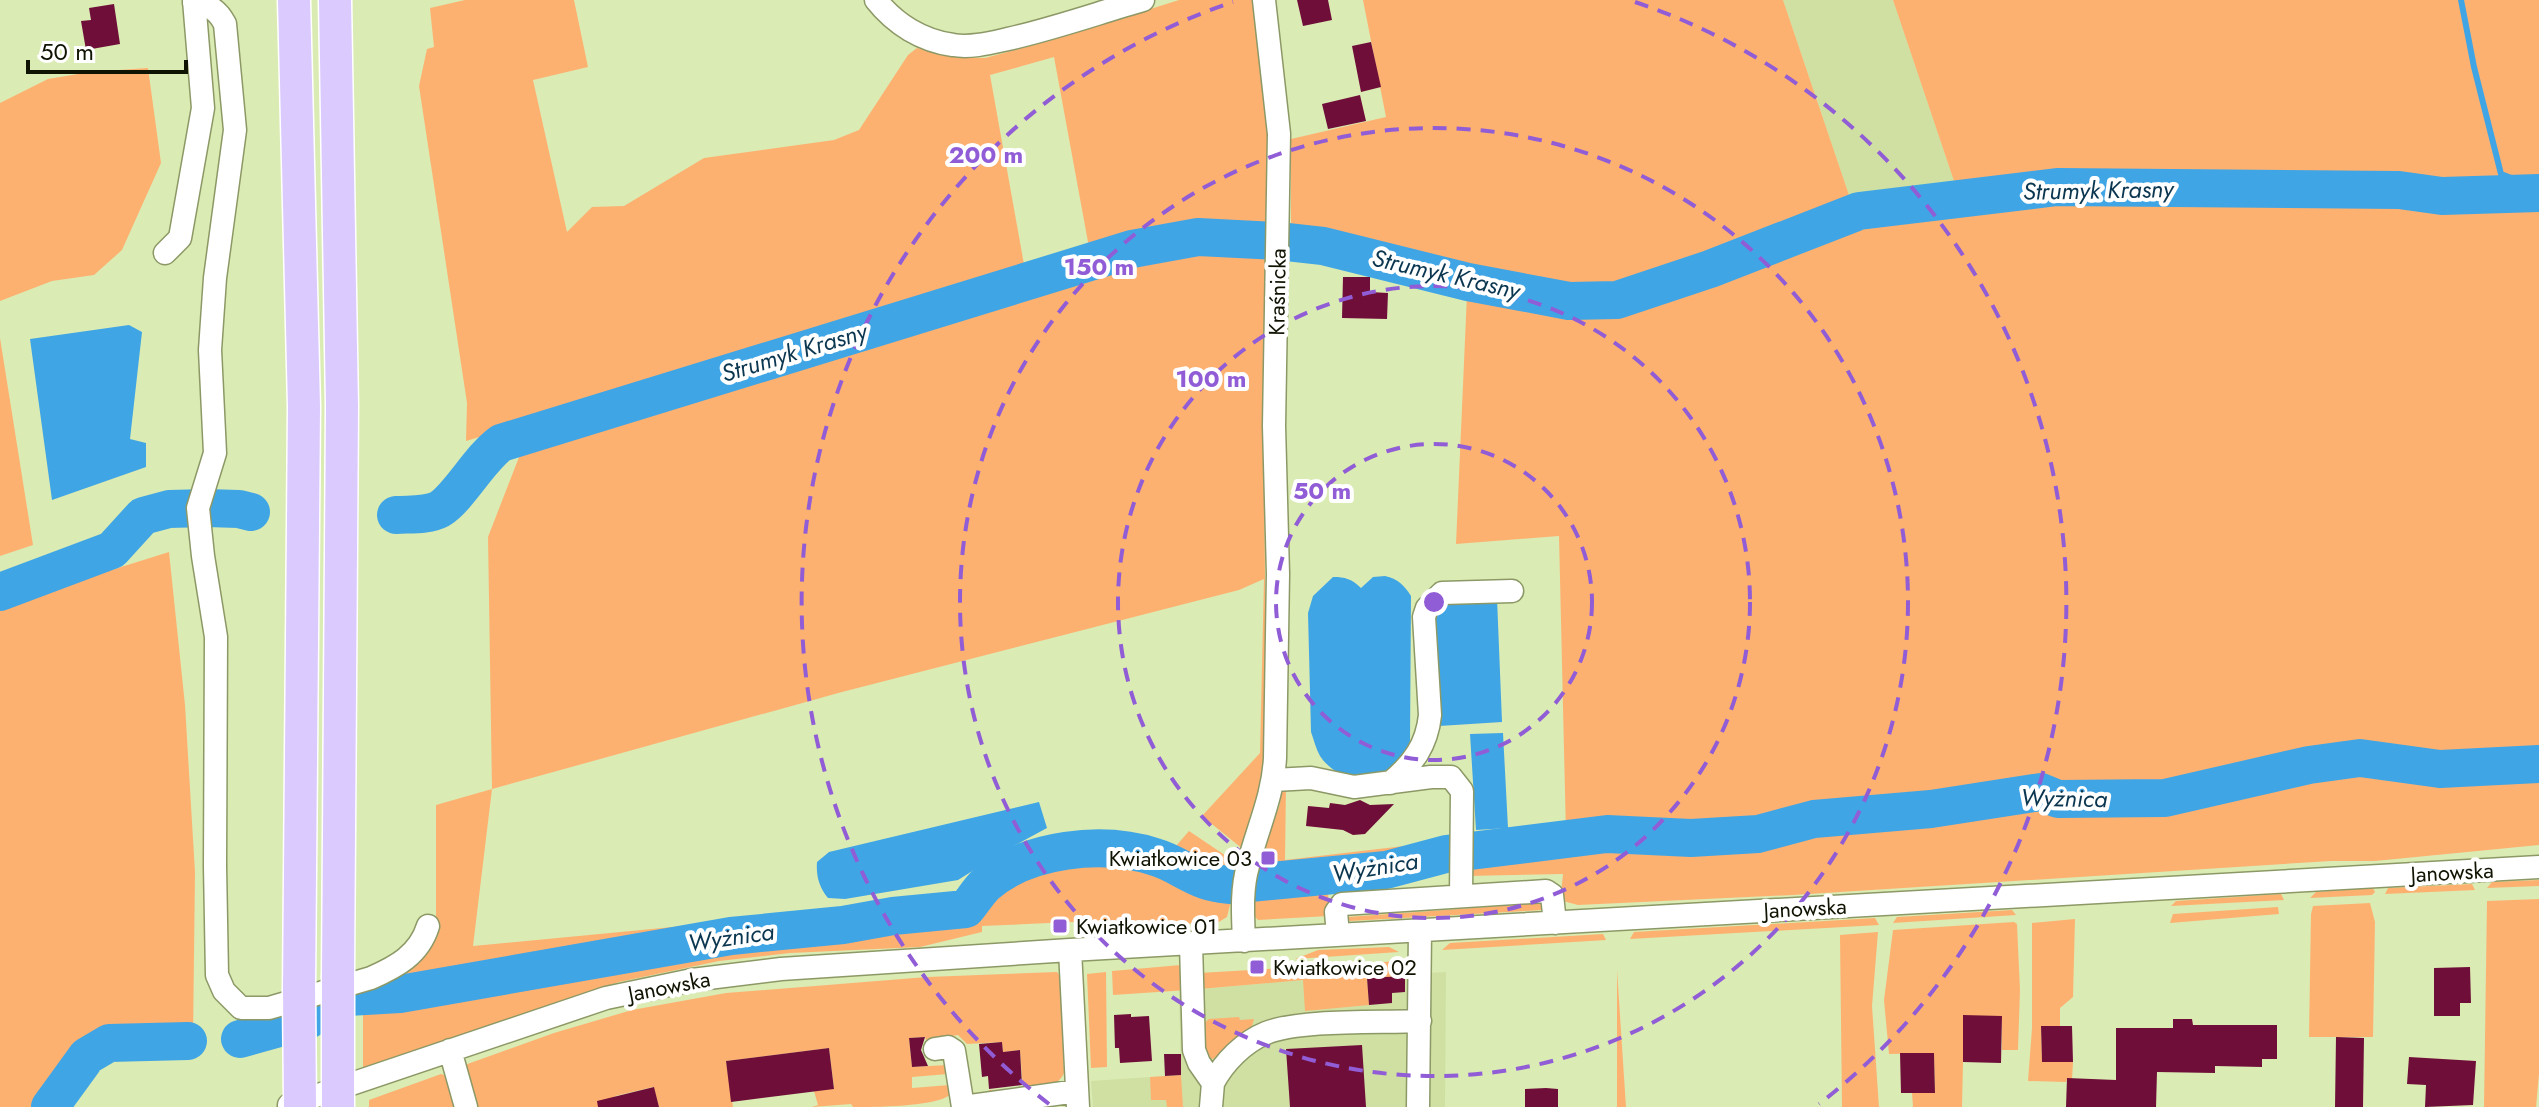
<svg xmlns="http://www.w3.org/2000/svg" width="2539" height="1107" viewBox="0 0 2539 1107" font-family="Jost,sans-serif">
  <style>
    .built { fill: #cfe0a2 }
    .green { fill: #fdb171 }
    .water { fill: #40a5e5 }
    .lines { fill: none; stroke-linecap: round; stroke-linejoin: round }
    .stream { stroke: #40a5e5; stroke-width: 6 }
    .river { stroke: #40a5e5; stroke-width: 38 }
    .building { fill: #6f0f39 }
    .minor-casing { stroke: #8c9966; stroke-width: 25 }
    .highway-casing { stroke: #fff; stroke-width: 35 }
    .minor { stroke: #fff; stroke-width: 22 }
    .highway { stroke: #dbcafd; stroke-width: 32 }
    .highway-bridge-casing { stroke: #fff; stroke-width: 35; stroke-linecap: butt }
    .highway-bridge { stroke: #dbcafd; stroke-width: 32 }
    .ring { fill: none; stroke: #915dd6; stroke-width: 4; stroke-dasharray: 14 10 }
    .poi-dot { fill: #915dd6; stroke: #fff; stroke-width: 3 }
    .labels { text-anchor: middle; dominant-baseline: central; stroke-width: 8; stroke-linejoin: round; paint-order: stroke }
    .street-label { font-size: 22px; fill: #0e1302; stroke: #fff }
    .poi-label { font-size: 22px; fill: #0e1302; stroke: #fff; text-anchor: start }
    .water-label { font-size: 24px; font-style: italic; fill: #0b3650; stroke: #fff }
    .centre { fill: #915dd6; stroke: #fff; stroke-width: 4 }
    .ring-label { font-size: 24px; text-anchor: middle; font-weight: bold; fill: #915dd6; stroke: #fff; stroke-width: 8; stroke-linejoin: round; paint-order: stroke }
  </style>
  <rect width="100%" height="100%" fill="#dbebb4"/>
  <path class="built" d="M1783,0H1893L1956,187L1852,204Z
    M1446,972L1445,1107H1093L1091,1081L1181,1075L1179,991L1303,980Z"/>
  <path class="green" d="M465,0H574L588,67L533,80L567,232L592,207L624,206L704,158L834,140L859,130L908,55L917,48L952,57L985,58L1052,40L1179,0H1254L1267,114V234L1198,231L1125,244L1090,253L1054,57L990,75L1025,270L791,345L466,441L467,403L419,86L427,49L434,47L430,8Z
    M1363,0H1783L1852,204L1614,292L1568,290L1469,269L1468,277L1322,242L1291,238V139L1386,117Z
    M1893,0H2539V187L2441,190L2412,184L2055,178L1956,187Z
    M148,68L161,163L122,250L94,275L52,281L0,301V103L48,79L90,72Z
    M2038,199L2480,204L2539,202V759L2441,764L2355,751L2169,790L2059,793L2039,787L1927,805L1822,813L1745,830L1692,834L1607,832L1566,835L1559,536L1456,544L1467,294L1565,310L1605,313L1639,303L1854,223Z
    M1198,240L1268,244L1264,482L1267,764L1244,850L1202,816L1260,753L1264,579L1239,590L842,692L492,789L473,946L947,901L992,872L964,903L727,932L371,990V984L436,927V805L492,789L488,537L526,439L1133,252Z
    M0,338L33,545L0,556Z
    M169,552L185,705L195,872L193,1038L107,1041L83,1054L46,1103L36,1107H0V605Z
    M2361,763L2436,775L2539,769V845L2375,861H2331L1793,895L1578,905L1563,901L1561,893L1563,874L1466,876L1467,855L1609,838L1689,844L1757,839L1814,824L1933,814L2040,797L2055,804L2162,803Z
    M1286,785L1285,860L1455,840V850L1385,868L1253,880L1279,807L1283,786Z
    M1189,831L1238,864L1233,881L1202,873L1169,854Z
    M1085,851H1111L1137,854L1156,859L1204,883L1234,889L1227,917L1217,923L1116,925L1071,922L982,926V932L920,947L790,953L719,961L619,982L363,1068V999L403,997L732,939L844,927L893,918L968,911C1003,868 1031,858 1085,851Z
    M1446,856H1455L1456,866L1395,885L1328,892L1329,916L1258,920L1252,914L1253,886L1386,872Z
    M2539,880V886L2487,888L2492,882Z
    M2472,884L2475,890L2385,894L2388,888Z
    M2373,888L2375,892L2372,895L2310,898L2316,892Z
    M2281,894L2284,900L2171,906L2176,901Z
    M2539,899V1074L2536,1107H2484L2487,901Z
    M1543,903V910L1350,921L1347,917Z
    M2370,903L2375,922L2373,1037H2309L2311,914L2313,906Z
    M2278,907L2279,914L2170,923L2173,914Z
    M2012,910L2016,915L1893,923L1897,917Z
    M1875,918L1879,925L1630,939L1634,932Z
    M2075,919L2073,997L2060,1008V1026L2041,1027L2042,1062H2073L2072,1079H2067L2066,1082L2028,1081L2032,1028V923Z
    M2014,922L2017,924L2020,990L2018,1050H2002V1016H1964L1962,1107H1913L1912,1093L1935,1092L1934,1053L1889,1054L1884,1000L1893,930Z
    M1878,932L1872,1006L1879,1107H1842L1840,935Z
    M1603,934L1606,940L1442,950L1450,943Z
    M1389,947L1399,952L1295,959L1318,950Z
    M1395,961L1401,976L1374,978V963Z
    M1366,963L1369,1005L1305,1011L1303,980L1200,989L1199,973Z
    M1181,965L1188,990L1113,995L1112,971Z
    M1617,970L1626,1107H1617Z
    M1057,972L1060,976L1064,1073C1055,1095 1012,1093 991,1096L989,1090L1023,1089L1020,1050L1003,1052L1002,1042L967,1044L958,1035L926,1040L925,1037L909,1038L912,1067L947,1065L948,1074L912,1077V1088L950,1085V1095C934,1107 875,1107 853,1107L851,1104L812,1107L818,1105L814,1091L834,1088L829,1048L726,1061L733,1107H659L653,1087L615,1096L618,1107H475L462,1066L554,1033L632,1010L726,993L927,977Z
    M1106,972L1107,1067L1091,1068L1087,974Z
    M1239,1017L1240,1020L1254,1019L1252,1026L1213,1059L1206,1058L1201,1026L1209,1019Z
    M441,1074L447,1076L459,1107H369V1100Z
    M1181,1075L1183,1107H1167L1166,1100H1151L1150,1077Z"/>
  <path class="water" d="M129,325L142,332L130,439L146,443V467L52,500L30,339Z
    M1385,576C1398,579 1404,585 1411,596L1410,741C1407,749 1403,758 1398,764C1377,787 1337,782 1320,756C1316,749 1314,740 1311,732L1308,613L1313,596L1333,577C1345,577 1352,579 1361,588L1373,577Z
    M1497,598L1502,722L1439,726L1433,623L1448,599Z
    M1503,733L1508,828L1476,830L1470,734Z
    M1039,802L1047,828L1006,850L958,880L845,899L828,898C819,887 816,876 817,862L829,852Z"/>
  <g class="lines">
    <path class="stream" d="M2461,0L2474,67L2501,174L2527,184L2535,193"/>
    <path class="river" d="M396,515C410,514 427,516 440,509C459,497 479,459 501,443L1132,249L1198,237L1278,241L1323,246L1468,282L1569,301L1617,300L1710,269L1859,211L2057,187L2399,190L2442,196L2539,193
      M0,592L112,550L143,516L169,509L207,508L239,509L251,512
      M240,1039L308,1020L348,997L400,994L731,936L843,925L893,916L966,909C972,902 978,892 985,885C1027,848 1103,840 1155,857C1173,862 1188,874 1205,880C1213,883 1221,884 1229,885L1386,870L1446,854L1607,834L1691,838L1758,834L1814,819L1931,809L2041,792L2058,799L2165,798L2309,765L2360,758L2440,769L2539,764
      M50,1107L87,1056L109,1043L188,1041"/>
  </g>
  <path class="building" d="M1297,0H1328L1332,20L1303,26Z
    M114,4L120,44L86,50L81,21L91,20L89,8Z
    M1371,42L1381,87L1361,92L1352,46Z
    M1360,95L1366,121L1328,129L1322,104Z
    M1343,277H1370V292L1388,293L1387,319L1342,318Z
    M1360,800L1370,805L1394,804L1365,834L1353,835L1343,830L1306,826L1308,806L1329,808L1330,803L1345,805Z
    M2470,967L2471,1003H2460V1016H2434V968Z
    M1405,976V992L1392,993V1003L1369,1005L1367,978Z
    M1131,1014V1017L1149,1016L1152,1061L1120,1063L1119,1048H1115L1114,1015Z
    M1963,1015L2002,1016L2001,1063L1963,1062Z
    M2173,1019H2192L2193,1025H2277V1059H2262V1067L2215,1066V1073L2157,1072L2156,1107H2066L2067,1078L2116,1080V1028H2173Z
    M2041,1026H2072L2073,1062H2042Z
    M925,1037L921,1050L928,1066L912,1067L909,1038Z
    M2336,1037L2364,1038L2363,1107H2335Z
    M1002,1042L1003,1052L1020,1050L1022,1085L989,1089L988,1076L982,1077L979,1044Z
    M1362,1045L1366,1107H1290L1286,1049Z
    M829,1048L834,1089L731,1102L726,1061Z
    M1900,1053H1934L1935,1093H1901Z
    M1164,1054H1181V1075L1165,1076Z
    M2409,1057L2476,1061L2473,1105L2425,1107L2426,1085L2407,1084Z
    M654,1087L659,1107H598L597,1101Z
    M1546,1088L1558,1089V1107H1525V1089Z"/>
  <g class="lines">
    <g class="minor-casing">
      <path id="minor" d="M876,0C895,24 922,41 953,45C971,48 990,43 1008,39C1053,29 1098,13 1143,0
        M194,3C210,6 217,9 225,24L235,130L215,278L210,350L215,453L198,508L203,556L216,637L215,866L217,975L224,991L241,1008H269L371,978C396,967 419,955 428,926
        M165,253L180,238L203,108L194,0
        M1274,780L1311,778L1354,787L1431,777H1451L1462,791L1461,896
        M1390,783C1413,764 1427,745 1430,715L1424,617L1427,608L1442,593L1512,591
        M1338,935L1336,912L1342,904L1546,891L1552,895L1555,923
        M1244,941C1243,916 1241,890 1248,866C1257,829 1273,797 1275,758L1278,574L1274,426L1279,134L1264,0
        M1191,944L1194,1050L1199,1063L1213,1083L1211,1107
        M1070,950L1078,1107
        M935,1049L948,1047L954,1051L963,1107
        M450,1050L466,1107
        M1213,1083C1224,1062 1244,1042 1266,1033C1301,1019 1380,1023 1420,1021
        M289,1105L606,998L692,980L781,969L1070,950L2539,867
        M963,1107L1077,1091
        M1418,1107L1420,931"/>
    </g>
    <g class="highway-casing">
      <path id="highway" d="M294,0L304,407L299,989
        M335,0L342,406L338,975"/>
    </g>
    <use href="#minor" class="minor"/>
    <use href="#highway" class="highway"/>
    <g class="highway-bridge-casing">
      <path id="highway-bridge" d="M299,989L300,1107
        M338,1107V975"/>
    </g>
    <use href="#highway-bridge" class="highway-bridge"/>
  </g>
  <g class="ring">
    <circle cx="1434" cy="602" r="158"/>
    <circle cx="1434" cy="602" r="316"/>
    <circle cx="1434" cy="602" r="474"/>
    <path d="M1049 1104A633 633 0 0 1 1233 2M1635 2A633 633 0 0 1 1819 1104"/>
  </g>
  <g class="poi-dot">
    <rect x="1260" y="850" width="16" height="16" rx="4"/>
    <rect x="1052" y="918" width="16" height="16" rx="4"/>
    <rect x="1249" y="959" width="16" height="16" rx="4"/>
  </g>
  <g class="labels">
    <g class="street-label">
      <text transform="translate(1277 292) rotate(-89)">Kraśnicka</text>
      <text transform="translate(2452 872) rotate(-3)">Janowska</text>
      <text transform="translate(1805 908) rotate(-3)">Janowska</text>
      <text transform="translate(669 986) rotate(-11)">Janowska</text>
    </g>
    <g class="poi-label">
      <text x="1252" y="858" text-anchor="end">Kwiatkowice 03</text>
      <text x="1076" y="926">Kwiatkowice 01</text>
      <text x="1273" y="967">Kwiatkowice 02</text>
    </g>
    <g class="water-label">
      <text transform="translate(2098 190) rotate(-1)">Strumyk Krasny</text>
      <text transform="translate(1446 274) rotate(13)">Strumyk Krasny</text>
      <text transform="translate(794 352) rotate(-17)">Strumyk Krasny</text>
      <text transform="translate(2064 798) rotate(1)">Wyżnica</text>
      <text transform="translate(1375 867) rotate(-9)">Wyżnica</text>
      <text transform="translate(731 937) rotate(-8)">Wyżnica</text>
    </g>
  </g>
  <circle cx="1434" cy="602" r="12" class="centre"/>
  <g class="ring-label">
    <text x="986" y="163">200 m</text>
    <text x="1099" y="275">150 m</text>
    <text x="1211" y="387">100 m</text>
    <text x="1322" y="499">50 m</text>
  </g>
  <path d="M28 60v12h158v-12" fill="none" stroke="#0e1302" stroke-width="4"/>
  <text x="40" y="60" font-size="24" fill="#0e1302" stroke="#ffffff" stroke-width="6" paint-order="stroke">50 m</text>
</svg>
